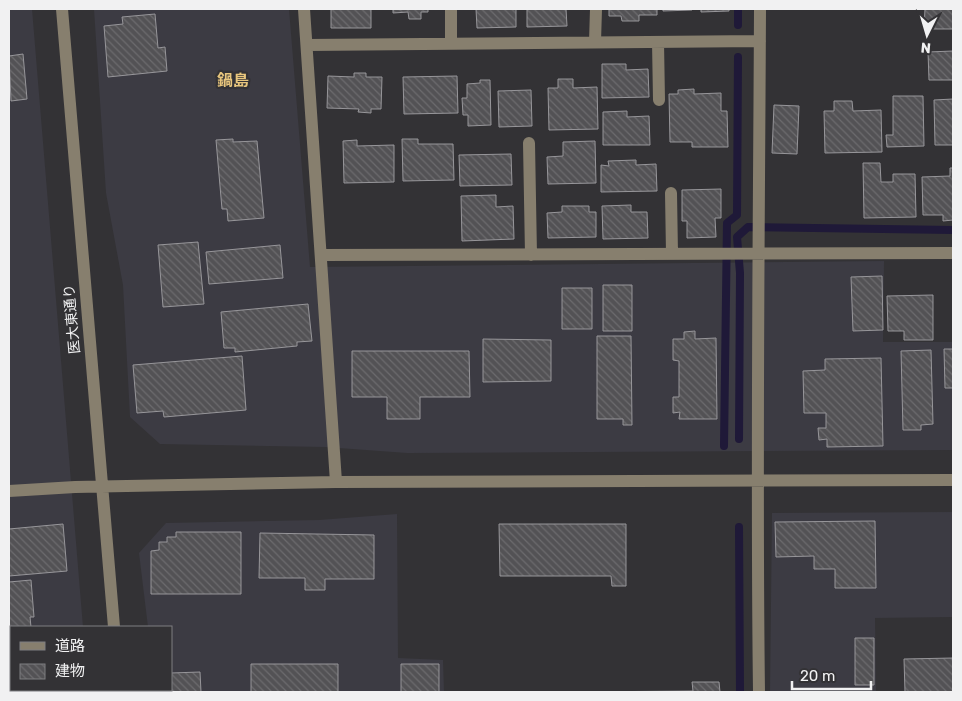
<svg xmlns="http://www.w3.org/2000/svg" width="962" height="701" viewBox="0 0 962 701" font-family="Rubik,'Noto Sans JP',sans-serif">
  <style>
    .built { fill: #3c3b43 }
    .lines { fill: none; stroke-linecap: round; stroke-linejoin: round }
    .stream { stroke: #1f1938; stroke-width: 8 }
    .building { fill: url(#building-back-hatch); stroke: #97969a }
    .minor { stroke: #877f6e; stroke-width: 12 }
    .labels { text-anchor: middle; dominant-baseline: central; stroke-width: 4.5; stroke-linejoin: round; paint-order: stroke }
    .street-label { font-size: 14px; fill: #f1f1f2; stroke: #333235 }
    .quarter-label { font-size: 16px; font-weight: bold; fill: #e8c67d; stroke: #333235 }
  </style>
  <defs>
    <pattern id="building-back-hatch" width="6" height="6" patternUnits="userSpaceOnUse" patternTransform="scale(1.25)"><rect width="6" height="6" fill="#535255"/><path d="M-1 5l2 2M0 0l6 6M5-1l2 2" fill="none" stroke="#6c6b6e"/></pattern>
  </defs>
  <rect width="100%" height="100%" fill="#333235"/>
  <path class="built" d="M9,9H32L83,627H11V653H9Z
    M94,9H289L310,267L884,261L883,342H953V450L407,453L325,447L160,444L130,417L123,285L106,193Z
    M953,512V617L875,618L876,692H770L772,513Z
    M397,514L398,658L443,660L444,692H155V690H171V627H148L139,553L166,523L319,520Z"/>
  <g class="lines">
    <path class="stream" d="M738,25V9
      M739,439L740,273L737,237L748,227L953,230
      M724,446L727,223L737,215L738,57
      M739,527L740,692"/>
  </g>
  <path class="building" d="M331,9H371V28H331Z
    M393,9H428V12H421V19H409L408,12L393,13Z
    M476,9H516V27L477,28Z
    M527,9H566L567,26L527,27Z
    M609,9H657V15H639V21H622L621,16H609Z
    M663,9H692V10L663,11Z
    M701,9H729V11L701,12Z
    M925,9H953V29H924Z
    M155,14L158,48L165,47L167,71L108,77L104,26L123,24L122,17Z
    M953,51V80H929L928,52Z
    M23,54L27,99L11,101L9,56Z
    M602,64H626V70L648,69L649,97L602,98Z
    M354,73H366V77H382L381,109H371V113L358,112L359,109L327,108L328,76L354,77Z
    M457,76L458,113L404,114L403,77Z
    M558,79H573V88L597,87L598,129L549,130L548,88H558Z
    M480,80H490L491,125L468,126V115H463L462,98H467V84L480,83Z
    M694,89V94L721,93V111H727L728,147H692V142H670L669,94H678V90Z
    M531,90L532,126L499,127L498,91Z
    M893,96H923L924,146L887,147L886,135H893Z
    M953,99V145H935L934,100Z
    M834,101H852L853,111L881,110L882,152L825,153L824,111H834Z
    M774,105L799,106L797,154L772,153Z
    M627,111V117L649,116L650,145H603V112Z
    M233,139V142L257,141L264,218L228,221L227,209H222L216,140Z
    M402,139H418V144H453L454,180L403,181Z
    M357,140V146L394,145V182L344,183L343,141Z
    M595,141L596,183L548,184L547,157L563,156V142Z
    M511,154L512,185L460,186L459,155Z
    M636,160V165L656,164L657,191L601,192V165L609,166L608,161Z
    M863,163H880L881,182H893V174H915L916,217L864,218Z
    M950,168H953V220L943,221V215H923L922,177L950,176Z
    M721,189V218H715L716,237L687,238V221H682V190Z
    M496,195V207L513,206L514,239L462,241L461,196Z
    M631,205V212H647L648,238L603,239L602,206Z
    M562,206H589V212H596V237L548,238L547,213L562,212Z
    M198,242L204,304L163,307L158,245Z
    M280,245L283,278L209,284L206,252Z
    M882,276L883,330L853,331L851,277Z
    M603,285H632V331H603Z
    M562,288H592V329H562Z
    M933,295V340H904V331H888L887,296Z
    M308,304L312,341L297,342V346L235,352V348H224L221,312Z
    M695,331V339L716,338L717,419H679L680,412L673,413V397H679V361L673,360V339H684V332Z
    M597,336H631L632,425H623V419H597Z
    M483,339L551,340V381L483,382Z
    M944,349H953V388H945Z
    M931,350L933,424L921,425V430H903L901,351Z
    M352,351H469L470,397H420V419H387V397H352Z
    M242,356L246,410L164,417L163,411L137,413L133,365Z
    M881,358L883,446L827,447V439L819,440L818,428H826V413H804L803,371L825,370V359Z
    M875,521L876,588H835V569H814V556L776,557L775,522Z
    M63,524L67,571L9,576V529Z
    M499,524H626V586H612L611,576H500Z
    M176,532H241V594H151V551L159,550V542H167V537H176Z
    M260,533L374,535V579H325V590H305V578H259Z
    M31,580L34,617H30L31,627H11V641H9V582Z
    M855,638H874V685H855Z
    M953,658V692H905L904,659Z
    M11,659V690H57L9,692V660Z
    M251,664H338V692H251Z
    M401,664H439V692H401Z
    M200,672L201,692H162V690H171V673Z
    M692,682H719L720,692H571L693,691Z"/>
  <g class="lines">
    <path class="minor" d="M62,9L114,627
      M304,9L336,482
      M451,9V43
      M595,42L596,9
      M658,42L659,100
      M307,45L760,41
      M529,143L531,255
      M671,193L672,254
      M322,255L953,253
      M9,491L75,487L336,482L953,480
      M120,690L121,692
      M759,692C756,464 759,237 760,9"/>
  </g>
  <g class="labels">
    <g class="street-label">
      <text transform="translate(72 319) rotate(-95)">医大東通り</text>
    </g>
    <g class="quarter-label">
      <text x="233" y="80">鍋島</text>
    </g>
  </g>
  <rect width="962" height="701" fill="none" stroke="#f1f1f2" stroke-width="20"/>
  <rect x="10" y="626" width="162" height="65" fill="#333235" stroke="#7f7e81"/>
  <rect x="20" y="642" width="25" height="8" fill="#877f6e" stroke="#7f7e81"/>
  <text x="55" y="651" font-size="15" fill="#f1f1f2">道路</text>
  <rect x="20" y="664" width="25" height="15" fill="url(#building-back-hatch)" stroke="#7f7e81"/>
  <text x="55" y="676" font-size="15" fill="#f1f1f2">建物</text>
  <g transform="translate(927 35) rotate(185)" stroke="#333235" stroke-width="4" paint-order="stroke">
  <path d="M0-4L9 19L0 12L-9 19Z" fill="#f1f1f2"/>
  <text y="-8" font-size="14" font-weight="bold" text-anchor="middle" fill="#f1f1f2">N</text>
  </g>
  <path d="M792 681v8h79v-8" fill="none" stroke="#f1f1f2" stroke-width="2.5"/>
  <text x="800" y="681" font-size="15" fill="#f1f1f2" stroke="#333235" stroke-width="4" paint-order="stroke">20 m</text>
</svg>
